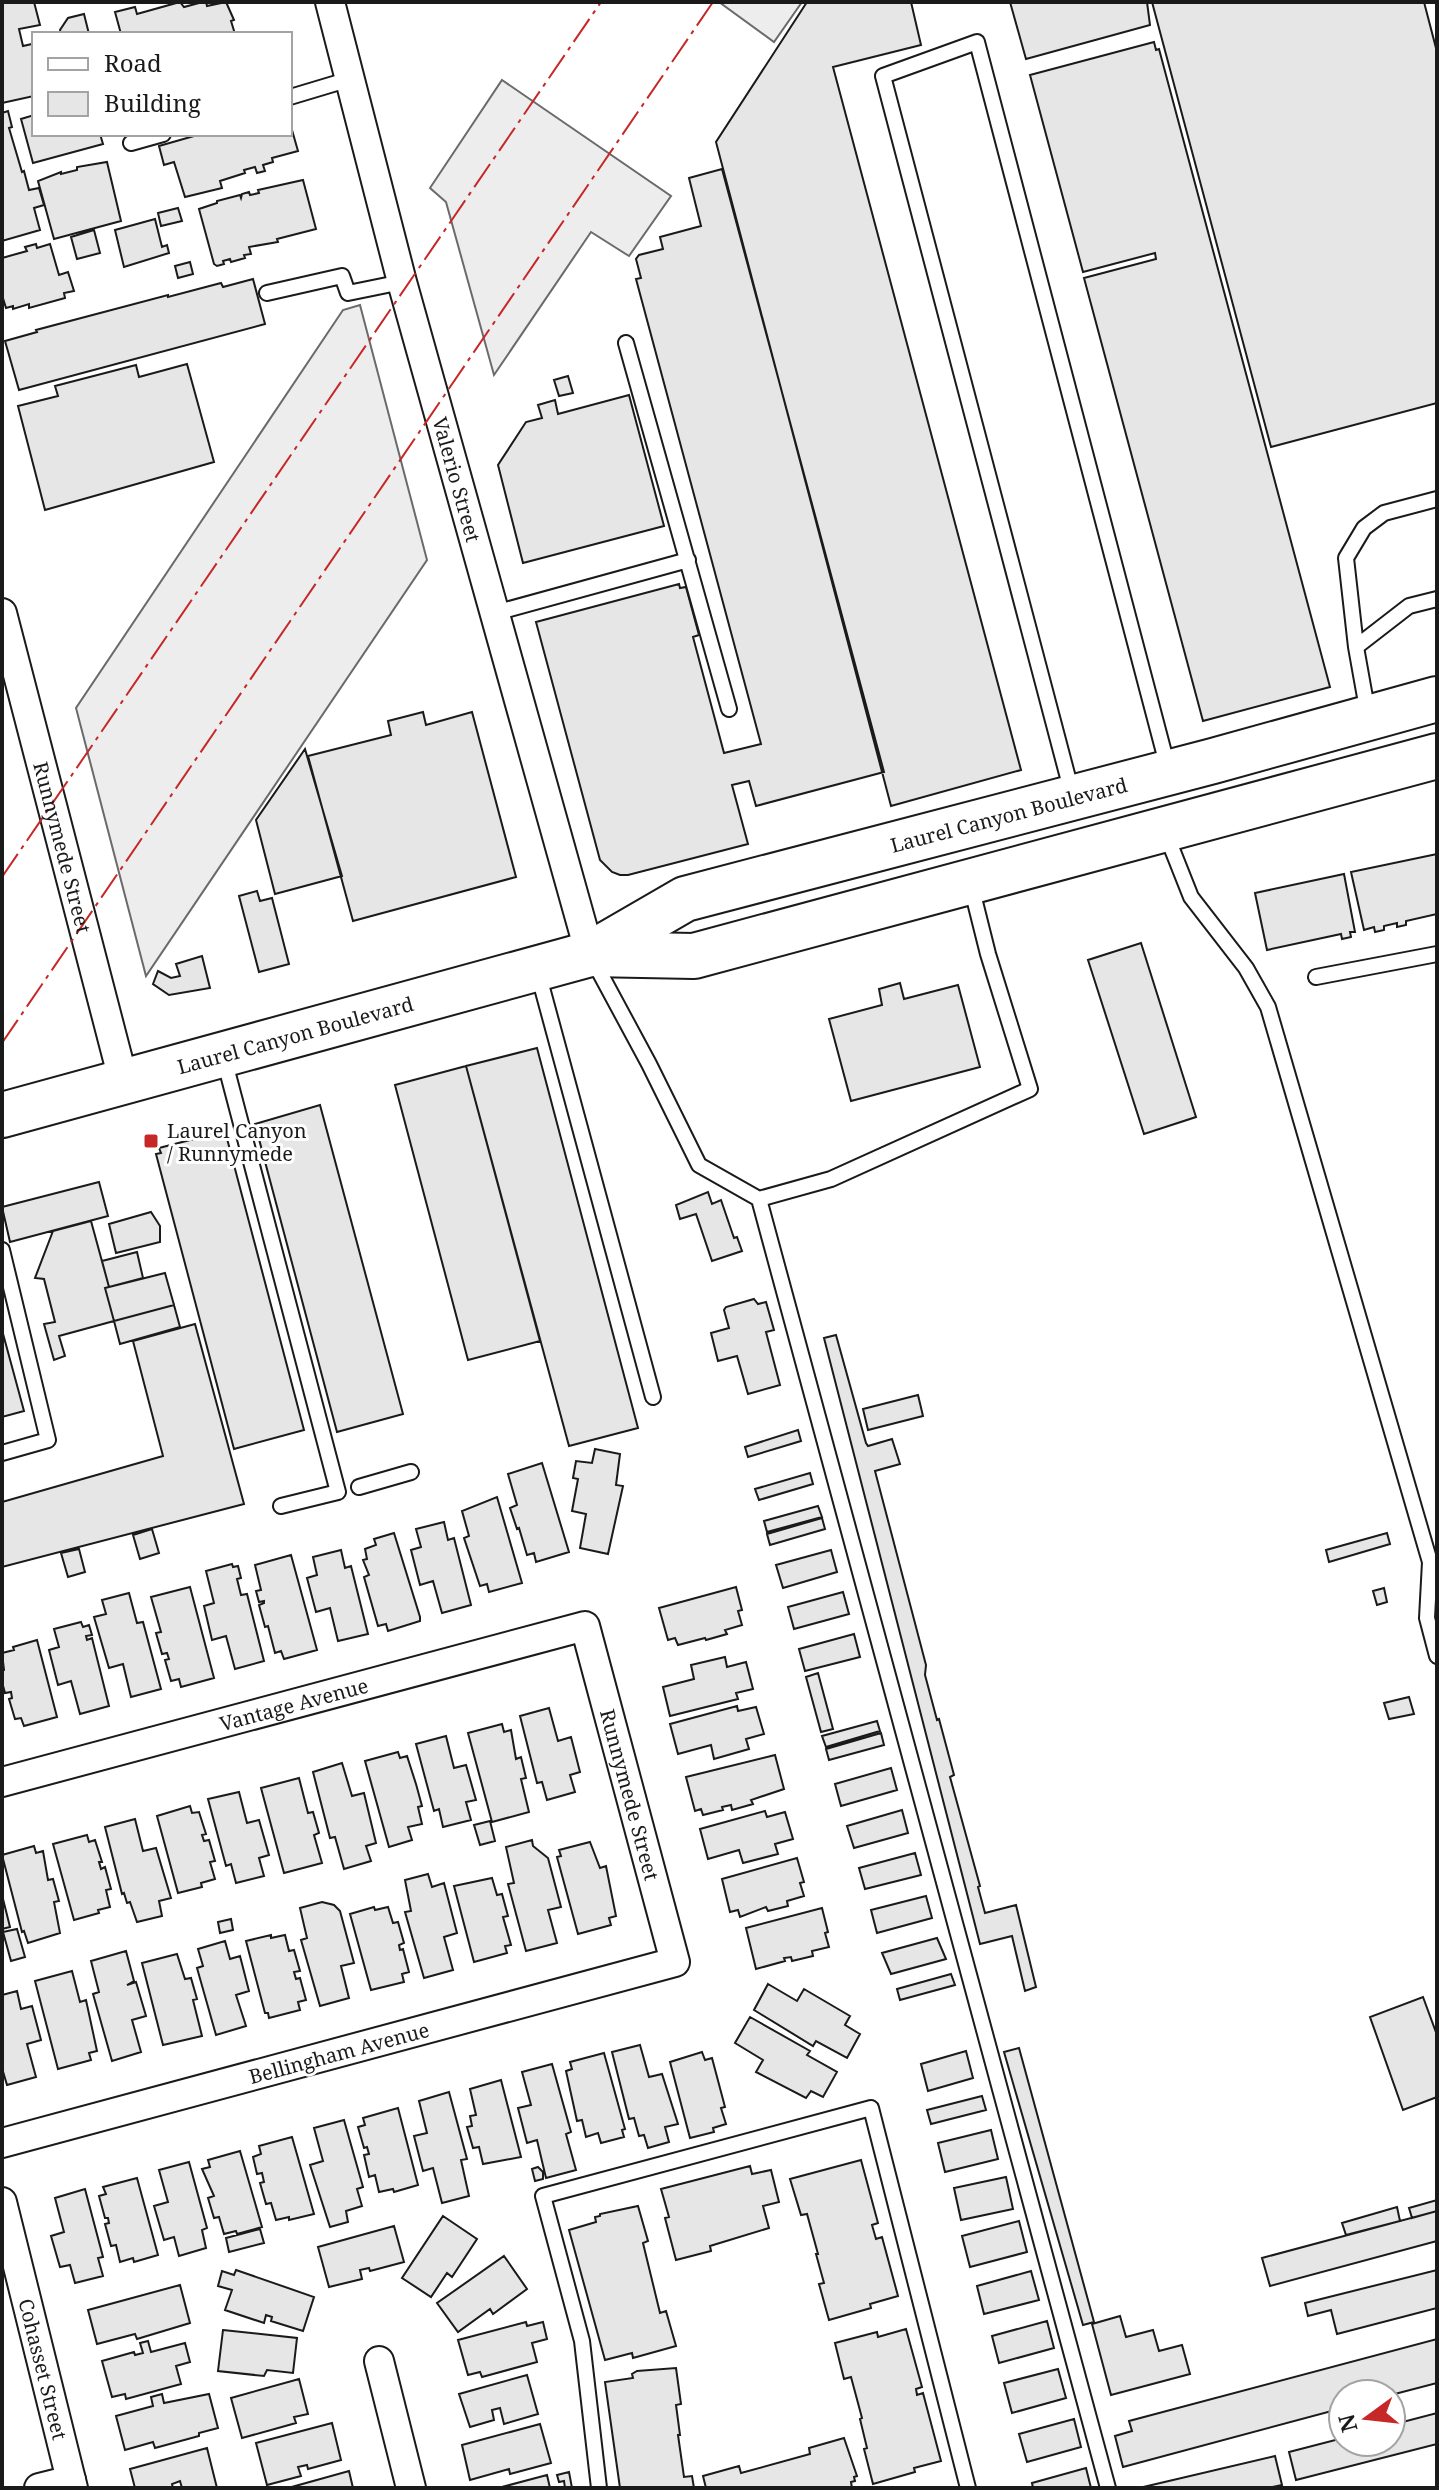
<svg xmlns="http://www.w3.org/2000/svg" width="1439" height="2490" viewBox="0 0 1439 2490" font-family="'Noto Serif',serif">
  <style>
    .parking { fill: #ededed; stroke: #6a6a6a; stroke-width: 2 }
    .building { fill: #e6e6e6; stroke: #1a1a1a; stroke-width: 2 }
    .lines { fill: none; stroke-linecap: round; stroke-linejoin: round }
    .service-casing { stroke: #1a1a1a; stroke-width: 18 }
    .minor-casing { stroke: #1a1a1a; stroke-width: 32 }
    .primary-casing { stroke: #1a1a1a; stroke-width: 48 }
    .service { stroke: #fff; stroke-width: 14 }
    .minor { stroke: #fff; stroke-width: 28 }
    .primary { stroke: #fff; stroke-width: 44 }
    .power { stroke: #c62828; stroke-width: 2; stroke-dasharray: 28 6 4 6; stroke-linecap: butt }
    .poi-dot { fill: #c62828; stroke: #fff; stroke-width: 3 }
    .labels { text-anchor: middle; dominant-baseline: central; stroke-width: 6; stroke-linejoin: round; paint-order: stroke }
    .street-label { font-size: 20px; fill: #1a1a1a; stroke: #fff }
    .poi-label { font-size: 20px; fill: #1a1a1a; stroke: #fff; text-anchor: start }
  </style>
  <rect width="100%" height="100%" fill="#fff"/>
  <path class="parking" d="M719,2H802L774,42Z
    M502,80L671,196L629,256L591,232L494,375L446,202L430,188Z
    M360,305L427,560L146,976L76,708L343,310Z"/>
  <path class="building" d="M2,2H34L40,25L19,29L23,46L32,44L34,52V96L2,103Z
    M180,2L184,7L199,3L206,2L207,6L226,2L234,20L231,21L235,34H121L115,12L135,7L137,14Z
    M807,2H911L921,45L833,67L1021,770L891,806L716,142Z
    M1010,2H1147L1150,25L1026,59Z
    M1152,2H1424L1437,52V403L1271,447Z
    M84,14L89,34H61L60,30L68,18Z
    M1154,42L1156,50L1159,49L1330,687L1203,721L1084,278L1156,259L1155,253L1083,272L1030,75Z
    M8,111L12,127L9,128L22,172L24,171L29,190L39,188L44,205L34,208L40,230L2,241V113Z
    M34,115V134H100L103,144L33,163L21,119Z
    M290,123L298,151L272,158L273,162L263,165L265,171L257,173L255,167L244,170L245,173L220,181L222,188L185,197L174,162L164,165L159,146L201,134H290Z
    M107,162L121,221L54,239L38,181L61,172V174L77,170V167Z
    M722,169L884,772L756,806L749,781L732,785L748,844L628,875H620L612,872L600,860L536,622L679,584L680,588L686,587L699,635L693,637L724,753L761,744L636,279L641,278L636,259L639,255L663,249L660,237L701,226L689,178Z
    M303,180L316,229L277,239L278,242L249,247L251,254L244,255L245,258L231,262L230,259L223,261L224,264L217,266L214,264L199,209L217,203V201L240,195L241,198L242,194L249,192L250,195L259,193L258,190Z
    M178,208L182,221L161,226L158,213Z
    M155,219L162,247L167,245L169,253L124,267L115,230Z
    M94,230L100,253L77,259L71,237Z
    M36,244L37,248L50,244L59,275L68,272L74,291L64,293L65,298L29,308V304L13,309V306L6,308L2,295V258L27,251L25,247Z
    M190,262L193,274L178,278L175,266Z
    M253,279L265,324L19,390L5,341L37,332L36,330L168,295V297L221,283L223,287Z
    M187,364L214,462L45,510L18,406L58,396L55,386L136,365L139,377Z
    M568,376L573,393L559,396L554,380Z
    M629,395L664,526L523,563L498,465L526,422L542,418L538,405L555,400L558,414Z
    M423,712L426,725L472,712L516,877L353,921L308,756L391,735L388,721Z
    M305,749L342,876L275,894L256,820Z
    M1437,854V914L1406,921V925L1397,927V923L1384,926V930L1375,932L1374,927L1364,930L1351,872Z
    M1344,874L1355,932H1350L1351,937L1342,939L1341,934L1267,950L1255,893Z
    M257,891L260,901L272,898L289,964L259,972L239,896Z
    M1141,943L1196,1117L1144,1134L1088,960Z
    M202,956L210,988L169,995L153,984L158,971L171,978L180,976L176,964Z
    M900,983L904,999L958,985L980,1067L851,1101L829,1019L882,1005L879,989Z
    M537,1048L638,1428L569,1446L466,1066Z
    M466,1066L540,1341L468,1360L395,1085Z
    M320,1105L403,1414L337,1432L255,1124Z
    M225,1131L304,1430L234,1449L156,1154L161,1153L159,1148Z
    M99,1182L108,1216L10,1242L2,1207Z
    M708,1192L712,1204L721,1200L734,1238L737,1237L742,1251L712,1261L696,1214L680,1219L676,1205Z
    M151,1212L160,1226V1242L116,1253L109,1224Z
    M91,1221L109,1287L105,1288L114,1321L59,1336L65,1356L54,1360L44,1324L55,1322L44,1279L35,1278L53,1231Z
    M137,1252L143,1278L109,1287L102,1261Z
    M165,1273L174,1305L114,1321L105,1288Z
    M754,1299L758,1304L766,1302L774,1330L766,1332L780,1385L748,1394L737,1356L718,1361L711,1333L729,1328L724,1310L726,1307Z
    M174,1305L180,1327L120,1344L114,1321Z
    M195,1324L244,1504L2,1567V1502L163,1456L133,1341Z
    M2,1330L24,1411L2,1417Z
    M836,1335L866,1443L868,1446L892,1439L900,1464L875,1471L926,1665L925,1675L937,1720L939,1719L954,1775L950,1777L980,1886L978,1887L985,1913L1016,1905L1036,1987L1025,1991L1012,1936L980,1944L824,1338Z
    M918,1395L923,1416L868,1430L863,1409Z
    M798,1430L801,1441L748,1457L745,1447Z
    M595,1449L620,1454L616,1485L623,1486L608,1554L580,1548L586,1514L572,1511L578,1479L573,1478L576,1461L592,1463Z
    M542,1463L569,1552L536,1562L534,1553L527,1555L519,1528L517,1529L510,1508L517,1505L508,1474Z
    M810,1473L813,1484L759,1500L755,1489Z
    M497,1497L522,1583L489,1592L487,1584L480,1586L464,1538L469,1536L462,1511Z
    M818,1506L822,1517L767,1532L764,1521Z
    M822,1518L825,1529L770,1545L767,1534Z
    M444,1522L448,1540L454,1538L471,1605L442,1613L433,1581L420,1585L411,1550L421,1547L416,1529Z
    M152,1529L159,1553L140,1559L133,1535Z
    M394,1533L420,1617V1621L388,1631L386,1624L378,1626L364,1577L369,1575L363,1560L367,1559L365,1549L376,1545L374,1539Z
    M1387,1533L1390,1544L1329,1562L1326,1550Z
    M79,1549L85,1572L68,1577L61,1553Z
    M341,1550L345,1568L351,1566L368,1634L338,1641L330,1608L316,1612L307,1578L317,1575L313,1557Z
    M831,1550L837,1572L783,1588L776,1565Z
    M291,1555L317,1650L284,1659L281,1651L275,1653L268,1626L265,1627L259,1605L264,1603V1601L259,1602L256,1591L261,1590L255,1565Z
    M232,1564L233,1567L238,1566L241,1578L237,1579L241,1595L247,1594L264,1661L235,1669L226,1636L212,1640L204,1606L214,1603L206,1571Z
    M190,1587L214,1678L181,1687L179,1679L171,1681L165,1660L169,1659L167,1653L162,1654L156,1633L161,1632L151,1597Z
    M736,1587L742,1610L738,1611L742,1625L725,1630L727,1634L706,1640L705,1638L678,1645L675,1638L668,1640L659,1608Z
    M1384,1588L1387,1602L1377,1605L1373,1591Z
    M843,1592L849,1614L794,1629L788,1607Z
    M129,1593L137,1623L143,1622L161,1689L131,1697L123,1664L109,1668L94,1617L106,1614L102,1600Z
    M81,1622L83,1627L89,1625L92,1635L86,1636L87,1640L92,1638L109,1706L80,1714L71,1681L58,1685L49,1650L59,1647L54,1629Z
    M854,1634L860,1657L805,1671L799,1649Z
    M37,1640L57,1717L24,1726L21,1718L15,1719L9,1699L12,1698L11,1692L5,1693L2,1682V1671L4,1670L2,1653L14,1650L13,1647Z
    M725,1657L727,1667L746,1662L753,1689L736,1693L738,1699L670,1716L663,1687L694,1679L691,1665Z
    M818,1673L833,1729L821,1732L806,1677Z
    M1409,1697L1414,1714L1389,1719L1384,1703Z
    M737,1706L738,1711L756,1707L764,1734L746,1739L749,1749L714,1759L711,1745L678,1754L670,1724Z
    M549,1708L558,1741L571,1737L580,1772L570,1775L575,1792L547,1800L542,1782L537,1783L520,1716Z
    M877,1721L880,1731L826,1747L822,1736Z
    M502,1724L504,1732L511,1730L516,1759L521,1757L526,1778L521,1779L529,1812L492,1822L468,1733Z
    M881,1733L884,1745L829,1760L826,1749Z
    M446,1736L454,1768L466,1765L476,1800L466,1802L471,1820L443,1827L439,1809L434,1811L416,1744Z
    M398,1752L400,1758L407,1756L416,1784L422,1806L418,1807L422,1824L408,1827L412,1840L389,1847L365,1761Z
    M775,1755L784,1789L751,1800L753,1804L732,1810L731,1805L722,1807L723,1810L703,1815L701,1809L695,1811L686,1777Z
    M342,1763L352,1796L364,1793L376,1843L366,1846L371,1861L344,1869L335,1837L330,1838L313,1772Z
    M891,1768L897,1790L841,1806L835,1784Z
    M299,1778L308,1813L313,1812L319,1833L314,1835L322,1863L284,1873L261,1788Z
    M239,1792L247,1823L259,1820L269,1855L259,1858L264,1876L236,1883L231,1864L226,1866L208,1799Z
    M190,1806L192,1813L199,1812L206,1834L202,1835L204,1841L209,1840L215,1861L210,1862L215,1879L201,1883L202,1887L178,1893L157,1816Z
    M902,1810L908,1833L854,1848L847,1826Z
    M765,1811L767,1817L785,1812L793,1839L775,1844L778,1854L743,1863L739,1850L708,1859L700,1829Z
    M135,1819L143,1851L156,1848L171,1898L159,1901L162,1916L137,1922L130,1902L127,1903L124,1893L122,1894L105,1827Z
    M490,1821L495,1841L480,1845L474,1825Z
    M87,1835L89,1842L95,1840L102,1862H99L101,1869L105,1867L111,1889L106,1890L110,1907L98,1910L99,1913L74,1920L53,1844Z
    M532,1840L533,1846L548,1858L561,1907L548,1910L557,1943L526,1951L508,1884L514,1883L506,1847Z
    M590,1842L600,1868L606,1866L616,1916L609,1918L611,1925L578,1934L557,1857L561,1856L559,1850Z
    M34,1846L36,1853L43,1851L48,1880L53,1879L59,1901L54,1902L60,1933L28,1943L24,1931L22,1932L2,1855Z
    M915,1853L921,1875L865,1889L859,1868Z
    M797,1858L804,1882L800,1883L804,1896L787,1901L788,1906L768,1911L766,1907L740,1917L738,1910L730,1912L722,1879Z
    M428,1874L432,1887L444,1883L457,1933L444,1937L453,1970L424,1978L405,1912L411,1911L405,1880Z
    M492,1878L497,1895L502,1894L508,1916L503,1917L511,1945L505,1946L507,1953L474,1962L454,1886Z
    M2,1895L10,1927L2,1929Z
    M926,1896L932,1918L877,1933L871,1910Z
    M322,1902L334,1905L340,1911L354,1963L341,1966L349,1998L320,2006L301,1940L307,1938L300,1908Z
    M374,1907L375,1910L388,1907L393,1923L398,1922L404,1943L399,1945L400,1950L403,1949L409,1972L402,1974L404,1982L371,1990L350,1914Z
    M822,1908L828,1932L825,1933L829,1947L812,1951L813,1956L792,1961L791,1957L784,1958L785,1961L756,1969L746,1928Z
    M231,1919L233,1930L220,1933L218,1922Z
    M17,1929L25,1957L11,1961L3,1932Z
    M271,1935V1938L285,1935L289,1951L294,1950L300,1971L294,1972L296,1979L300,1978L306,2000L298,2002L300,2010L269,2018L268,2013H265L246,1941Z
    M937,1938L946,1959L891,1974L882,1953Z
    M225,1941L230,1959L240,1956L249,1991L236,1995L246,2026L216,2035L197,1968L203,1966L198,1949Z
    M126,1951L134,1981L127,1985L136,1982L146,2016L132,2020L141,2052L112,2061L93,1994L99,1992L91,1961Z
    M177,1954L185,1979L191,1978L197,1999L193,2000L202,2036L163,2045L142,1963Z
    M72,1971L80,2002L86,2000L97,2051L89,2053L91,2060L58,2069L35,1981Z
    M951,1974L955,1985L900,2000L897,1989Z
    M768,1984L797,2001L804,1989L850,2016L845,2025L860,2034L847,2058L816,2041L813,2046L754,2010Z
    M17,1991L21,2009L32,2006L41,2040L27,2044L36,2077L7,2085L2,2068V1995Z
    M1423,1997L1437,2035V2097L1403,2110L1370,2017Z
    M750,2017L810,2051L807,2055L837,2072L823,2097L811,2091L806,2098L756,2072L763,2060L735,2043Z
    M640,2045L649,2077L662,2074L678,2124L665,2127L669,2142L648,2148L644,2135L639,2136L634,2118L629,2119L612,2052Z
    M1019,2048L1094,2322L1083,2325L1004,2052Z
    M966,2051L973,2078L928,2091L921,2064Z
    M702,2052L705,2060L712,2058L725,2107L721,2108L726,2124L713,2128L714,2132L690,2138L670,2062Z
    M604,2053L625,2129L622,2130L624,2137L601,2143L598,2133L586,2137L582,2120L577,2121L566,2071L572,2069L570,2062Z
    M552,2064L571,2132L566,2134L576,2170L546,2178L537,2140L527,2143L518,2108L531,2105L522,2072Z
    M501,2080L521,2157L483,2164L479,2147L473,2148L467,2127L472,2126L470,2116L476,2115L470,2089Z
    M449,2092L467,2159L461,2160L469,2196L442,2203L433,2168L423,2171L414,2136L427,2133L419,2101Z
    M982,2096L986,2110L931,2124L927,2110Z
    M398,2108L418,2185L394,2192L393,2189L379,2192L375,2175L369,2177L364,2155L369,2154L367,2147L364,2148L358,2127L365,2125L363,2118Z
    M344,2120L363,2187L357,2189L362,2206L346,2211L348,2222L330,2227L310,2165L323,2161L314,2128Z
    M991,2130L998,2159L945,2172L938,2143Z
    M292,2137L314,2214L289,2220V2217L276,2220L271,2203L266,2204L260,2183L264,2182L262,2173L257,2174L253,2157L261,2154L259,2146Z
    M240,2151L262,2227L237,2234L236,2231L224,2234L219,2217L214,2218L208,2198L214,2196L202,2169L210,2167L208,2160Z
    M861,2160L878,2223L872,2225L876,2239L882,2237L898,2296L870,2304L871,2308L829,2320L819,2284L824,2283L816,2254H818L807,2214L801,2215L790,2179Z
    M189,2162L207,2228L202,2230L206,2248L179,2256L174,2237L164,2240L154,2206L168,2202L159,2170Z
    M750,2166L752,2174L771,2170L779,2202L763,2206L769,2228L710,2246L711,2251L676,2260L665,2218L669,2217L661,2189Z
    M538,2167L543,2172V2179L535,2181L532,2169Z
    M1006,2177L1013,2209L961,2220L954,2188Z
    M137,2178L158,2255L134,2262L133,2258L120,2262L116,2245L111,2246L105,2224L109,2223L108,2218H105L99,2196L106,2194L103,2187Z
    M85,2189L103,2257L98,2258L103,2276L75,2283L70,2265L60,2267L51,2236L64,2232L55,2198Z
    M1437,2200V2211L1412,2218L1409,2208Z
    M638,2206L648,2241L643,2243L660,2313L666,2311L676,2346L633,2358L632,2353L605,2360L569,2230L596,2222L595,2217L600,2216V2214Z
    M1397,2207L1400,2221L1346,2235L1342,2223Z
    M1437,2211V2241L1270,2286L1262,2258Z
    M443,2216L477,2239L452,2277L447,2273L431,2297L402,2278Z
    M1019,2221L1027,2252L970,2267L962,2236Z
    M394,2226L404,2262L370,2271L369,2268L360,2270L362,2279L329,2287L318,2247Z
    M260,2229L264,2243L229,2252L226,2238Z
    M504,2256L527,2289L493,2314L490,2309L458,2332L437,2303Z
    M236,2270L314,2297L303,2331L271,2321L272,2317L266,2315L264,2323L225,2310L232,2290L218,2286L222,2271L234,2275Z
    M1437,2270V2308L1337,2334L1331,2310L1308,2316L1305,2303Z
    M1031,2271L1039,2300L984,2314L977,2286Z
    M180,2285L190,2323L137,2339L135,2334L97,2344L88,2310Z
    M1120,2316L1126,2337L1153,2330L1159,2351L1182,2345L1190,2374L1111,2395L1092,2324Z
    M1047,2321L1054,2348L999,2363L992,2336Z
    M526,2322L527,2326L543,2322L547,2339L532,2343L537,2362L482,2377L480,2372L468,2375L458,2340Z
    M906,2329L922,2387L916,2389L917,2395L923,2393L941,2461L914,2468L915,2472L873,2484L864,2449L867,2448L860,2419L862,2418L851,2377L844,2379L835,2343L877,2332L878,2337Z
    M223,2330L297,2338L293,2373L267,2370L264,2376L218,2371Z
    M1437,2339V2383L1391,2395L1343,2394V2408L1123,2467L1115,2436L1132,2431L1129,2421Z
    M148,2341L151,2352L185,2343L190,2362L176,2366L181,2384L126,2399L125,2394L112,2397L102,2361L134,2352L135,2355L143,2353L140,2343Z
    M676,2368L681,2404L676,2405L680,2435H678L684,2477L692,2476L694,2488H620L605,2382L633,2378L632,2374L637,2371Z
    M1058,2369L1066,2398L1012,2413L1004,2383Z
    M527,2375L538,2414L504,2424L500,2408L492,2410L494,2420L470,2427L459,2394Z
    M299,2379L308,2414L294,2417L296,2423L242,2438L231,2398Z
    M162,2394L164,2403L209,2394L218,2428L199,2433V2436L155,2448L153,2442L125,2450L116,2416L153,2406L151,2397Z
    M1437,2413V2444L1296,2480L1289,2452L1343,2438V2442H1391V2425Z
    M1074,2419L1081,2447L1027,2462L1019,2434Z
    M332,2423L341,2460L308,2469L307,2465L298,2467L301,2476L267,2485L256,2443Z
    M540,2424L551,2463L510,2474L509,2469L470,2480L462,2445Z
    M844,2438L857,2476L854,2477L855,2481L851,2482L852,2488H706L703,2476L739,2466L741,2473L810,2454L809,2448Z
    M207,2448L217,2488H182L180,2481L172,2484L173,2488H135L130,2469Z
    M1275,2456L1282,2485L1268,2488H1139Z
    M1086,2468L1091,2488H1033L1032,2483Z
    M349,2471L353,2488H288Z
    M569,2472L572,2488H565L564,2481L559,2482L557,2475Z
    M547,2475L550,2488H498Z"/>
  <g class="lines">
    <g class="service-casing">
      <path id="service" d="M290,97L350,79
        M131,143L163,134
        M267,293L342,276L348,293L402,282
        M626,343L729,709
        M495,613L688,560
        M1356,647L1409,606L1437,599
        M1368,714L1356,647L1346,558L1364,528L1384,513L1437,499
        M1072,793L883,76L977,42L1168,768
        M1166,834L1191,897L1246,968L1268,1007L1430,1562L1427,1618L1437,1656
        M593,960L649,1064L699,1165L759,1199L1108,2488
        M538,973L653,1397
        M1316,977L1437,954
        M224,1059L338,1492L281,1506
        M759,1199L831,1179L1030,1089L988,954L971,886
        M2,1250L48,1440L2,1453
        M359,1487L411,1472
        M599,2488L582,2341L543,2196L871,2108L968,2488"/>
    </g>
    <g class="minor-casing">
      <g id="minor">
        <path id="s1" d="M330,2L402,282L590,954"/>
        <path id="s2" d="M2,613L124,1083"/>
        <path id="s3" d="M2,1782L585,1626L675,1962L2,2143"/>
        <path id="s4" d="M2,2202L73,2488"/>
        <path d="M379,2361L411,2488"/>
        <path d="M39,2488L71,2480"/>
      </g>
    </g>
    <g class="primary-casing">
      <g id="primary">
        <path d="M590,954L694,956L1437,756"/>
        <path id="s5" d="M2,1115L590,954L685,899L1213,761L1437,699"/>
      </g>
    </g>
    <use href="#service" class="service"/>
    <use href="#minor" class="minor"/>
    <use href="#primary" class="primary"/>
    <path class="power" d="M2,877L601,2
      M2,1043L713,2"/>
  </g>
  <rect class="poi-dot" x="143" y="1133" width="16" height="16" rx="4"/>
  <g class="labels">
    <g class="street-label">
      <text stroke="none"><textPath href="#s1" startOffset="494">Valerio Street</textPath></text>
      <text stroke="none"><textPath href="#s5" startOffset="1054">Laurel Canyon Boulevard</textPath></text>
      <text stroke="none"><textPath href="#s2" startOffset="242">Runnymede Street</textPath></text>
      <text stroke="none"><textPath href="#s5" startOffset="304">Laurel Canyon Boulevard</textPath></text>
      <text stroke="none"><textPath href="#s3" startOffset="302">Vantage Avenue</textPath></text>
      <text stroke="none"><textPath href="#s3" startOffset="778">Runnymede Street</textPath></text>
      <text transform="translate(339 2053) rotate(-15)">Bellingham Avenue</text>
      <text stroke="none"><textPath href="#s4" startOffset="172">Cohasset Street</textPath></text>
    </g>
    <g class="poi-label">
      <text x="167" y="1130">Laurel Canyon<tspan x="167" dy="23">/ Runnymede</tspan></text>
    </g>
  </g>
  <rect width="1439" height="2490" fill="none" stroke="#1a1a1a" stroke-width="8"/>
  <rect x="32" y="32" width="260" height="104" fill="#ffffff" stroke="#a3a3a3" stroke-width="2"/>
  <rect x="48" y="58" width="40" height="12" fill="#ffffff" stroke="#a3a3a3" stroke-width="2"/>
  <text x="104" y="72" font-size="24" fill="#1a1a1a">Road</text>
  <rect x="48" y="92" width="40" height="24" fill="#e6e6e6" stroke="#a3a3a3" stroke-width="2"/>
  <text x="104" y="112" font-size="24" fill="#1a1a1a">Building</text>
  <g transform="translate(1367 2418) rotate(255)"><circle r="38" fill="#ffffff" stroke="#a3a3a3" stroke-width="2"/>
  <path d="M0-6L14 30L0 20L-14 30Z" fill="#c62828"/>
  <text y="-12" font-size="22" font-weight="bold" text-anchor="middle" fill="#1a1a1a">N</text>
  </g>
</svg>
